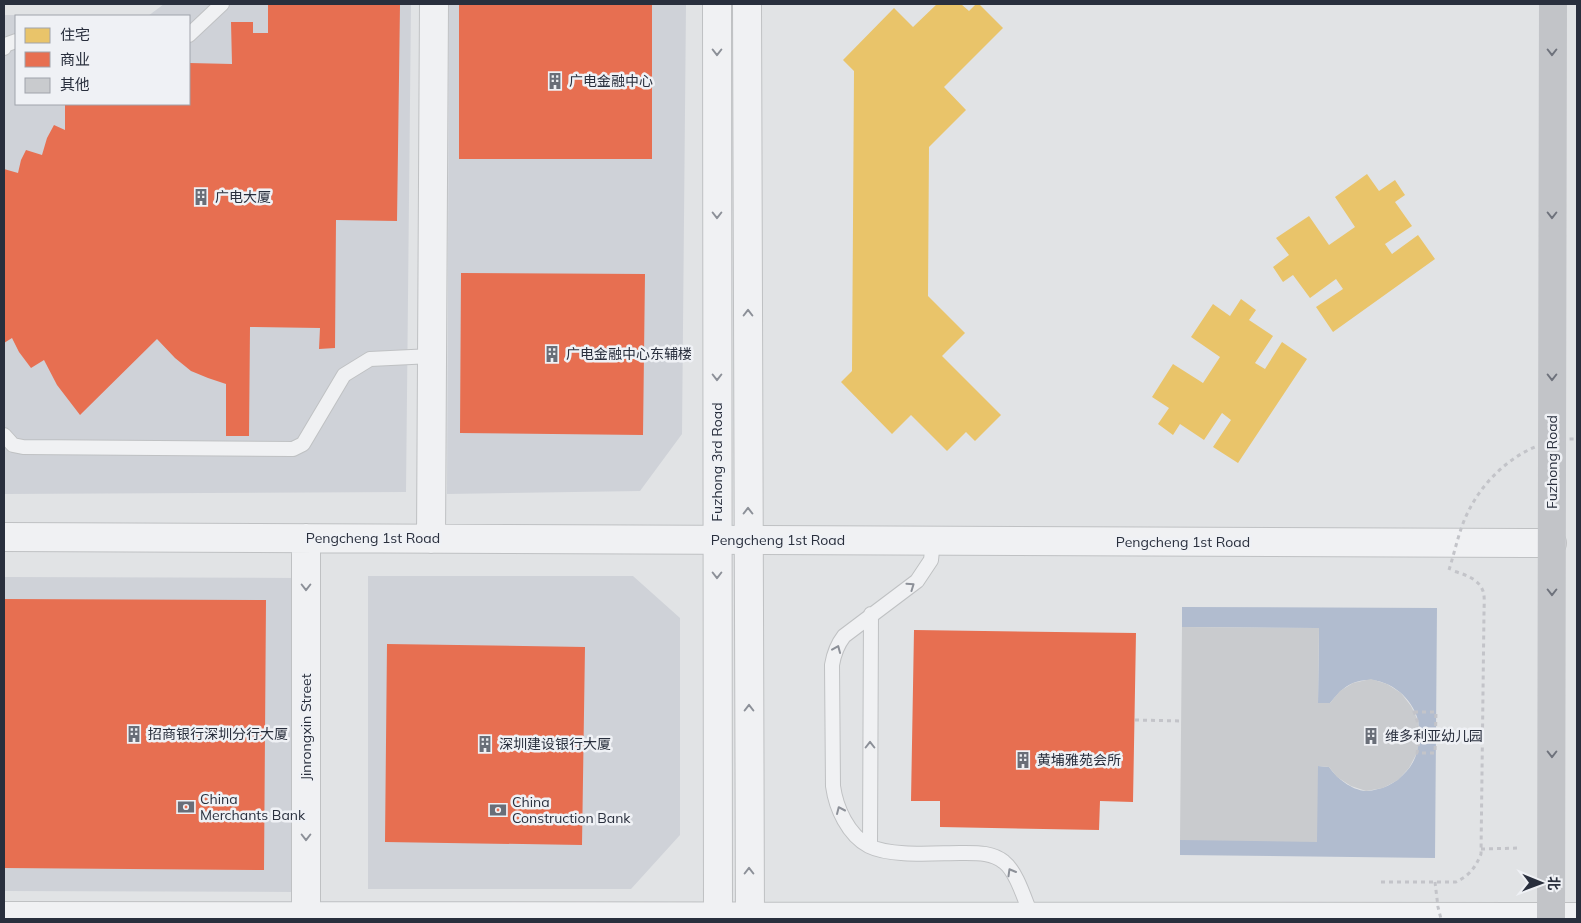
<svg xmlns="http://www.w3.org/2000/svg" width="1581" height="923" viewBox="0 0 1581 923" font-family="Mulish,'Noto Sans SC',sans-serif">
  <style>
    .built { fill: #cfd2d8; fill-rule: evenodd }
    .water { fill: #b1bccf }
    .homes { fill: #e9c46a }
    .shops { fill: #e76f51 }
    .building { fill: #c9cbce }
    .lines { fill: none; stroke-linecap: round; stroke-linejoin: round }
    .service-casing { stroke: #bfc1c3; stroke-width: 16 }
    .minor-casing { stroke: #bfc1c3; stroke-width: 30 }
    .tertiary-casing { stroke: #bfc1c3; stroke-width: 30 }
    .path { stroke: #c3c4c9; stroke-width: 3; stroke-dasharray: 4 4; stroke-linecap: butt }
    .service { stroke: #f0f1f3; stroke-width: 14 }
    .minor { stroke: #f0f1f3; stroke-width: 28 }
    .tertiary { stroke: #f0f1f3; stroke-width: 28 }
    .secondary { stroke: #c2c4c8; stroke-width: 28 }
    .path-bridge { stroke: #c3c4c9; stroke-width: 3; stroke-dasharray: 4 4; stroke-linecap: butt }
    .oneway { stroke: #8c9098 }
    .oneway2 { stroke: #6e727c }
    .labels { text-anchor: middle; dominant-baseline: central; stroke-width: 5; stroke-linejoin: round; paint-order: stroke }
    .poi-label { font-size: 14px; fill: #292f3d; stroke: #eff1f5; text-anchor: start }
    .street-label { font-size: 14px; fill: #292f3d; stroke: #eff1f5 }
  </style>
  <rect width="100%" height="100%" fill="#e1e3e5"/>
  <path class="built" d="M164,4H411L406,492L4,494V15L148,16ZM16,16H189V104H16Z
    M449,4H686L682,434L640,491L447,494Z
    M368,576H633L680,618V835L631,889H368Z
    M4,577L295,578V892L4,891Z"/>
  <path class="water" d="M1182,607L1437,608L1435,858L1180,855V840L1318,766L1329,767C1337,778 1351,790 1366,791C1370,791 1374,790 1378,789C1394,786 1414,769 1417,751C1418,746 1417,741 1418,736C1418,731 1419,725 1418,720C1411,693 1380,672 1353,683C1343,687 1336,696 1330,703H1318L1319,628L1182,627Z"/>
  <path class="homes" d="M937,4H961L969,11L976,4H979L1003,28L944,87L966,110L929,147L928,296L965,333L942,356L1001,415L975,441L966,432L947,451L911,415L892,434L841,382L852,371L854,71L843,60L894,8L913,27Z
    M1367,174L1379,191L1395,180L1405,195L1395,202L1412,226L1385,244L1392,254L1418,235L1435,259L1333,332L1316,307L1343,289L1336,279L1310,298L1293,275L1283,282L1273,267L1289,255L1276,238L1309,216L1329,245L1355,227L1335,197Z
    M1241,299L1256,310L1249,320L1273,336L1255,363L1265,369L1282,342L1307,359L1238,463L1213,447L1231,420L1222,413L1204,440L1180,424L1173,435L1158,424L1169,408L1152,397L1173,364L1203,383L1220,357L1191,337L1213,304L1230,316Z"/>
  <path class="shops" d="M268,4L400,5L397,221L336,220L335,348L319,349L320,328L250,327L249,436H226V384L208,378L191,371L175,358L157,339L80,415L57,385L44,360L31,368L19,352L12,338L4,343V169L18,173L21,160L26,150L42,155L47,138L54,125L65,130V104H189V63L232,64L231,22H253V33H268Z
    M459,4H652V159H459Z
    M461,273L645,274L643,435L460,433Z
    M4,599L266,600L264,870L4,868Z
    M914,630L1136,633L1133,802L1100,801L1099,830L940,827V801H911Z
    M387,644L585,647L582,845L385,842Z"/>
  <path class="building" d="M1182,627L1319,628L1318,703H1330L1340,691L1353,683L1371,679L1387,684L1401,693L1411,706L1414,712L1418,721L1420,737L1417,753L1409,768L1398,780L1383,788L1366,791L1351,786L1337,777L1329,767L1318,766L1317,842L1180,840Z"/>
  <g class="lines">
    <g class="service-casing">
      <path id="service" d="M189,35L222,4
        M4,48L5,45L16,41
        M4,435L13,445L23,447L293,449L303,444L344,375L370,359L432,356
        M933,541L931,560L917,581L844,636C837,645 834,653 832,665L833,786C836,808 848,835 869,846C891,857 936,853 960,853C976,853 992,852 1004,862C1017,872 1025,901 1032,917
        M870,846L871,614"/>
    </g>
    <g class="minor-casing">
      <path id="minor" d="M4,537L1552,543
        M431,539L434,4
        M306,916V538"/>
    </g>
    <g class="tertiary-casing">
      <path id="tertiary" d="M717,4L718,919
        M747,4L750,919
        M4,916L1577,917"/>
    </g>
    <path class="path" d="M1414,712H1436L1435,753H1417C1420,738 1420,726 1414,712Z
      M1135,720L1182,721
      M1481,849L1520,848
      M1381,882H1456C1470,875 1475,868 1481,854L1484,612C1484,606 1485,597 1483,591C1479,579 1464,574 1453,571"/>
    <use href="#service" class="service"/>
    <use href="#minor" class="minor"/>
    <use href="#tertiary" class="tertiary"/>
    <path class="secondary" d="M1551,919L1553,4"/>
    <path class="path-bridge" d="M1449,570C1455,551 1459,530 1468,512C1488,471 1531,437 1577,439
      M1435,882L1438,907L1441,919"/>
  </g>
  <defs><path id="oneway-chevron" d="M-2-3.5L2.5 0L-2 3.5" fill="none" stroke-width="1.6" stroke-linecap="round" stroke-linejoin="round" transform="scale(1.25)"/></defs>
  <g class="oneway">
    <use href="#oneway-chevron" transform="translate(717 52) rotate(90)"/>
    <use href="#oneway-chevron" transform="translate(717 215) rotate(90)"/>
    <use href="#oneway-chevron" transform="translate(748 313) rotate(-90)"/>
    <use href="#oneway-chevron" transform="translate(717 377) rotate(90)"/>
    <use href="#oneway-chevron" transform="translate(748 511) rotate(-90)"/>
    <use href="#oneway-chevron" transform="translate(717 575) rotate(90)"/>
    <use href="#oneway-chevron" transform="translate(911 586) rotate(-35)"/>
    <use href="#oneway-chevron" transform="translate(306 587) rotate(90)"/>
    <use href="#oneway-chevron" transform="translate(837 649) rotate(-67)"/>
    <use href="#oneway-chevron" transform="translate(749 708) rotate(-90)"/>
    <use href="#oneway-chevron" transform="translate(870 745) rotate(-90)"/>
    <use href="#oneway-chevron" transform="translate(840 810) rotate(-114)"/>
    <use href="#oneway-chevron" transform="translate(306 837) rotate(90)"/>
    <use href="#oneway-chevron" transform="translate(749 871) rotate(-90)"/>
    <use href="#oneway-chevron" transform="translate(1011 872) rotate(-120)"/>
  </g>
  <g class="oneway2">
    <use href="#oneway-chevron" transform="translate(1552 52) rotate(90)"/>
    <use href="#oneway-chevron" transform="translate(1552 215) rotate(90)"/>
    <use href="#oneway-chevron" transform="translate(1552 377) rotate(90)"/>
    <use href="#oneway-chevron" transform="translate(1552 592) rotate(90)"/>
    <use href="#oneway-chevron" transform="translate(1552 754) rotate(90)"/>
  </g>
  <defs>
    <g id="building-bare" transform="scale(1.35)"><path d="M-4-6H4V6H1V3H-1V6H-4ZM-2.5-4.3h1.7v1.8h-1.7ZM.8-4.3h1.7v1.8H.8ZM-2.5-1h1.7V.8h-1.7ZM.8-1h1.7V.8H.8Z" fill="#696e78" stroke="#eff1f5" stroke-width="2.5" paint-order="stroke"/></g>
    <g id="bank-bare" transform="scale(1.35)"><path d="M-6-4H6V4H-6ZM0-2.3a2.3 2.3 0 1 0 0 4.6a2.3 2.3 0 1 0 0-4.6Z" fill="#696e78" stroke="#eff1f5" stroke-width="2.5" paint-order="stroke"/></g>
  </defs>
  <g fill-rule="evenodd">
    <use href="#building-bare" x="555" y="81"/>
    <use href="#building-bare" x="201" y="197"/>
    <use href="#building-bare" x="552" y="354"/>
    <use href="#building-bare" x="134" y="734"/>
    <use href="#building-bare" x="1371" y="736"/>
    <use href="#building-bare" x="485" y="744"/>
    <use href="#building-bare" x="1023" y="760"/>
    <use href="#bank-bare" x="186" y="807"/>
    <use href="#bank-bare" x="498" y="810"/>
  </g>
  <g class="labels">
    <g class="poi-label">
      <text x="569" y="81">广电金融中心</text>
      <text x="215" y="197">广电大厦</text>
      <text x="566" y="354">广电金融中心东辅楼</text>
      <text x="148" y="734">招商银行深圳分行大厦</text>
      <text x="1385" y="736">维多利亚幼儿园</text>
      <text x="499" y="744">深圳建设银行大厦</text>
      <text x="1037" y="760">黄埔雅苑会所</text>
      <text x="200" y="799">China<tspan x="200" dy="16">Merchants Bank</tspan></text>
      <text x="512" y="802">China<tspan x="512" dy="16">Construction Bank</tspan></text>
    </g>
    <g class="street-label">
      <text transform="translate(717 462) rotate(-90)">Fuzhong 3rd Road</text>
      <text transform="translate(1552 462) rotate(-90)">Fuzhong Road</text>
      <text x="373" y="538">Pengcheng 1st Road</text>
      <text x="778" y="540">Pengcheng 1st Road</text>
      <text x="1183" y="542">Pengcheng 1st Road</text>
      <text transform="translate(306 727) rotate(-90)">Jinrongxin Street</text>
    </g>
  </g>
  <rect width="1581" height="923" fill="none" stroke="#292f3d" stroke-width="10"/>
  <rect x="15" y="15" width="175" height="90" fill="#eff1f5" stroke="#a0a3ab"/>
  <rect x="25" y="28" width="25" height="15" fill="#e9c46a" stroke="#a0a3ab"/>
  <text x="60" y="40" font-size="15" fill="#292f3d">住宅</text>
  <rect x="25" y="52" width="25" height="15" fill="#e76f51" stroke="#a0a3ab"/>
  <text x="60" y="65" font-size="15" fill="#292f3d">商业</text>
  <rect x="25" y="78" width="25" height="15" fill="#c9cbce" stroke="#a0a3ab"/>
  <text x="60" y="90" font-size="15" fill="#292f3d">其他</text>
  <g transform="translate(1541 883) rotate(91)" stroke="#eff1f5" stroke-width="4" paint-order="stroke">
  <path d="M0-4L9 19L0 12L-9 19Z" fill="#292f3d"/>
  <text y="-8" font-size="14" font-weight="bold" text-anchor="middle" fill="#292f3d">北</text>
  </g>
</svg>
